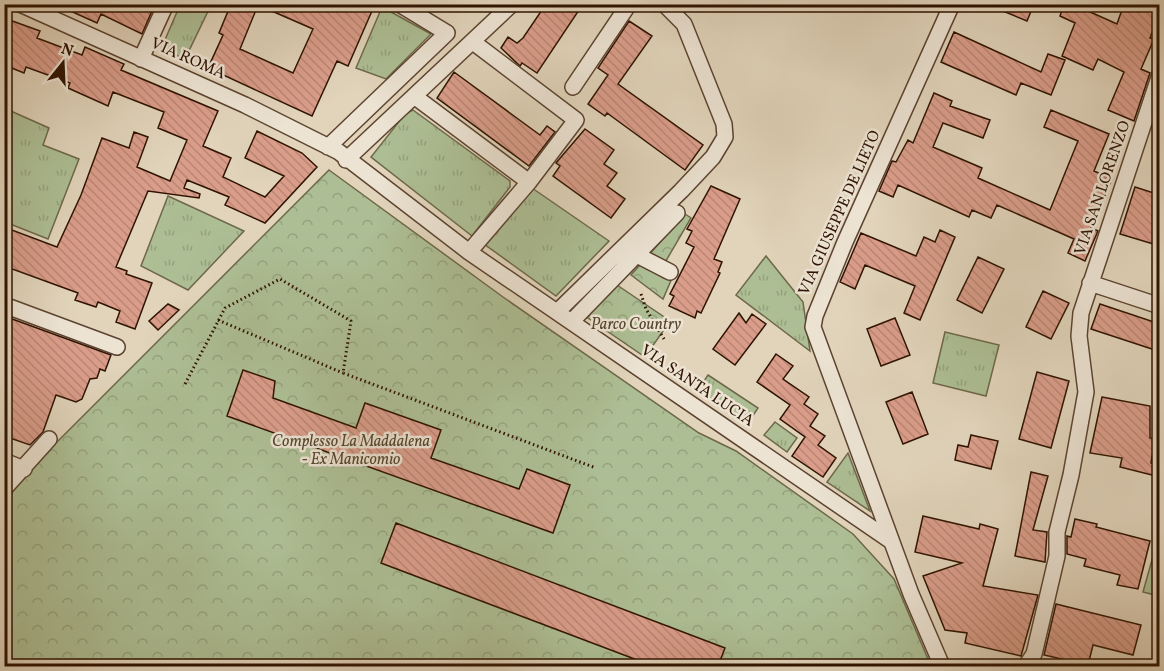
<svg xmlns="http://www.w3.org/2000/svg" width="1164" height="671" viewBox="0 0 1164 671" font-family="Vollkorn,serif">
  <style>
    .grass { fill: url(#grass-tufts); stroke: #6e684a; stroke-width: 1.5 }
    .park { fill: url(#park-crowns); stroke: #6e684a; stroke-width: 1.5 }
    .pitch { fill: #adbe94; stroke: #6e684a; stroke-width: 1.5 }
    .building { fill: url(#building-back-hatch); stroke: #2f1301; stroke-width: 1.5; fill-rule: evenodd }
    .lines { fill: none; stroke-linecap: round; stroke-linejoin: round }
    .street-casing { stroke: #5c4330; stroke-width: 18 }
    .path { stroke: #2f1301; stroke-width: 3; stroke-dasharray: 1.5 3; stroke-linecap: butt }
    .street { stroke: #ece3d3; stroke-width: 15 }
    .labels { text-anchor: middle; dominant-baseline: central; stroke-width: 5; stroke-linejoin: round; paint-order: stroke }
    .street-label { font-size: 16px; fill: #2f1301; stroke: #ece3d3 }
    .park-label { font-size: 16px; font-style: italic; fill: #55462d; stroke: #ece3d3 }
  </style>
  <defs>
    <pattern id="grass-tufts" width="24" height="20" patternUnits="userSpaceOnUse" patternTransform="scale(1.5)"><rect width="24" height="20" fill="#adbe94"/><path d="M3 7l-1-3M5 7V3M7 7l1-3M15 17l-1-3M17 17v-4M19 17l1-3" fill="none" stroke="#95a27e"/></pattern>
    <pattern id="park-crowns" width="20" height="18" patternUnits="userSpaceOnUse" patternTransform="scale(1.5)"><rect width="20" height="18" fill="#adbe94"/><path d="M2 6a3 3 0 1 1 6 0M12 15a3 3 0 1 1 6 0" fill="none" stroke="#95a27e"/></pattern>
    <pattern id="building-back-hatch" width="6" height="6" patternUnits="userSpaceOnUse" patternTransform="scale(1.5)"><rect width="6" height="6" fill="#da9d8a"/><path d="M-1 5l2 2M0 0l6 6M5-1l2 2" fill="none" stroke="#bb8675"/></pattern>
  </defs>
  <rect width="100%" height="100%" fill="#e1d4bb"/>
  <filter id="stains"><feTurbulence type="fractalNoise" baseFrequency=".00333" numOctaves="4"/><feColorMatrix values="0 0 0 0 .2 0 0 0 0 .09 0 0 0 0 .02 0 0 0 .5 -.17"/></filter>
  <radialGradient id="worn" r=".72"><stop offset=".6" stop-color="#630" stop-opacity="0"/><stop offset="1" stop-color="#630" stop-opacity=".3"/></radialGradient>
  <path class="grass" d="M180,5H211L185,59L161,49Z
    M382,7L431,34L386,79L356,68Z
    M4,108L49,128L43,145L79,159L48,239L5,222Z
    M413,110L510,181V187L472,236L371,157L405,114Z
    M532,188L609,241L556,296L484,244Z
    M168,196L244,231L188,290L141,266Z
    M766,256L803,302L810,351L736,295Z
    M945,332L999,345L986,396L933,383Z
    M708,375L758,408L748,423L698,390Z
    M775,422L797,438L787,452L764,435Z
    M848,453L870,511L827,482Z"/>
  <path class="park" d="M329,170L503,297L699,433L736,451L853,534L894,579L931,666H5L4,499L40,459Z
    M685,214L691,218L660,271L672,278L663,299L631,275Z
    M617,285L670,321L645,357L585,316Z"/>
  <path class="pitch" d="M1155,549L1159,551V596L1143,592Z"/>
  <path class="building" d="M55,4H155L142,34L101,14L97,23Z
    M231,4H375L348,66L337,61L312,116L208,68L223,35L219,33ZM258,5L313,29L293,73L240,49Z
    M546,4H583L537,73L522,63L520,66L501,48L508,37L517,43L523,38Z
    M986,4H1034L1027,21Z
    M1064,4H1090L1088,11L1117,24L1124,4H1160V13L1150,38L1154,39L1141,69L1150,73L1134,121L1108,110L1124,72L1098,59L1093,70L1062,56L1075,23L1060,16Z
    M4,18L40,31L37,38L82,55L85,47L124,64L121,70L218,111L203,146L231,158L223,177L265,197L284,176L245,158L257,131L302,153L317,167L265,223L225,205L229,197L187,180L184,188L200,194L199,198L148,191L116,267L127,271L126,274L152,283L135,329L116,322L120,311L98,302L96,307L75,300L78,293L4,266V227L57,247L81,195L102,138L129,148L134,132L148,137L137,167L170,181L187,140L158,128L164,112L113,92L108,106L68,88L70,83L26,67L24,73L4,65Z
    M629,21L652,36L618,84L703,145L685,170L607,113L605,116L588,104L608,75L598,68Z
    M954,32L1041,72L1048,54L1065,60L1051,95L1021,83L1016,95L941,62Z
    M454,72L540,135L547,126L555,132L529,166L437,98Z
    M934,93L952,101L950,106L990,120L983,138L943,123L933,147L982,168L978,178L1050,210L1078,141L1044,127L1051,110L1109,134L1094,171L1112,179L1091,228L1098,231L1085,261L1068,253L1074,239L997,205L991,218L972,210L969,217L898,185L893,197L879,191L892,161L896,162L908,140L913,143Z
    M585,129L614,150L604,164L617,173L607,186L625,199L611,218L553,176L560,166L556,163Z
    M711,186L740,199L714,259L722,262L718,272L720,273L701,313L697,311L695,318L669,306L674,296L670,294L694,247L686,243L692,231L687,229Z
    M1135,187L1160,195V246L1120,234Z
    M940,230L955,237L920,320L904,313L915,286L865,265L855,289L840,282L861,233L916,256L924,237L935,242Z
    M978,257L1004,269L982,313L957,300Z
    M1043,291L1069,303L1051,339L1026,327Z
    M168,304L179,310L158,330L149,321Z
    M1100,304L1160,324V336L1155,350L1091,329Z
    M739,313L746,323L752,314L766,324L735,365L713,349Z
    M4,316L111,355L105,371L100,369L97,378L90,379L82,399L76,402L56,395L43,432L30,445L4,436Z
    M895,318L910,355L881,366L867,329Z
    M776,354L793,366L783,379L809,397L804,404L818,414L810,426L825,436L818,445L836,458L823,477L792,456L805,437L780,419L790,405L757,382Z
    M243,370L275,381L273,398L356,428L365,403L441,430L431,458L519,489L527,469L570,485L553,533L227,416Z
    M1037,372L1069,381L1051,448L1019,439Z
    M912,392L928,434L903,444L886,402Z
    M1102,397L1150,406V438L1155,439L1151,463L1160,465V477L1120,467L1122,458L1090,453Z
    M971,435L998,441L991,469L955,460L958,445L968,447Z
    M1031,472L1048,476L1033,530L1047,532L1045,562L1015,556Z
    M923,516L979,529L980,524L998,529L983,586L1038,595L1021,656L965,643L967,633L945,630L923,576L962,563L915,552Z
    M1075,519L1097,524L1096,527L1150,541L1138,589L1117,585L1120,575L1084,566L1086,559L1067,554V536L1071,537Z
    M396,523L725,648L718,666H653L381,563Z
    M1056,604L1141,625L1133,655L1093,645L1088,665L1044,655Z"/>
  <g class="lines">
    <g class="street-casing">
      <path id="street" d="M20,4L245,105L339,152L469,252L891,541
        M141,59L166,4
        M573,87L629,4
        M414,96L529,182
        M328,147L447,33L401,5
        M346,160L512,4
        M469,252L529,182L576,120L473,42
        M637,255L670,272
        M1090,283L1160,306
        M4,305L117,347
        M557,312L681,191L713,157L725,137L724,124L684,24L664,4
        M576,317L677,213
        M4,461L24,469
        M4,489L49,439
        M942,666L911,594L813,327L815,316L845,242L952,4
        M1026,666L1034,654L1057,556V532L1071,475L1086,392L1079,336L1081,313L1160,74"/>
    </g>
    <path class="path" d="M641,294L646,309L664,339
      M218,320L343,373
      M185,384L225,308L280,279L351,321L343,373L596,468"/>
    <use href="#street" class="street"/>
  </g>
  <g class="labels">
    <g class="street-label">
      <text transform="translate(188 59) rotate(24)">VIA ROMA</text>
      <text transform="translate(1103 188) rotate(-71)">VIA SAN LORENZO</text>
      <text transform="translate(840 213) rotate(-66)">VIA GIUSEPPE DE LIETO</text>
      <text transform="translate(697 386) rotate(34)">VIA SANTA LUCIA</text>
    </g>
    <g class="park-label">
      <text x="636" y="325">Parco Country</text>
      <text x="351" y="442">Complesso La Maddalena<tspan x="351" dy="18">- Ex Manicomio</tspan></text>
    </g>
  </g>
  <rect width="1164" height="671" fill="none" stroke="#e1d4bb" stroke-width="24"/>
  <rect x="6" y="6" width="1152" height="659" fill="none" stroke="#2f1301" stroke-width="3"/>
  <rect x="12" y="12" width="1140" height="647" fill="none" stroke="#2f1301" stroke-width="1.5"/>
  <g transform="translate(63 63) rotate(18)" stroke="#ece3d3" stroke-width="4.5" paint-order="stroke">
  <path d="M0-4.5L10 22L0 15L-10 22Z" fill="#2f1301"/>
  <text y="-9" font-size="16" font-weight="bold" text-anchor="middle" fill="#2f1301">N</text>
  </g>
  <rect width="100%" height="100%" filter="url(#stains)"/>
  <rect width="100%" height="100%" fill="url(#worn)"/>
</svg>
